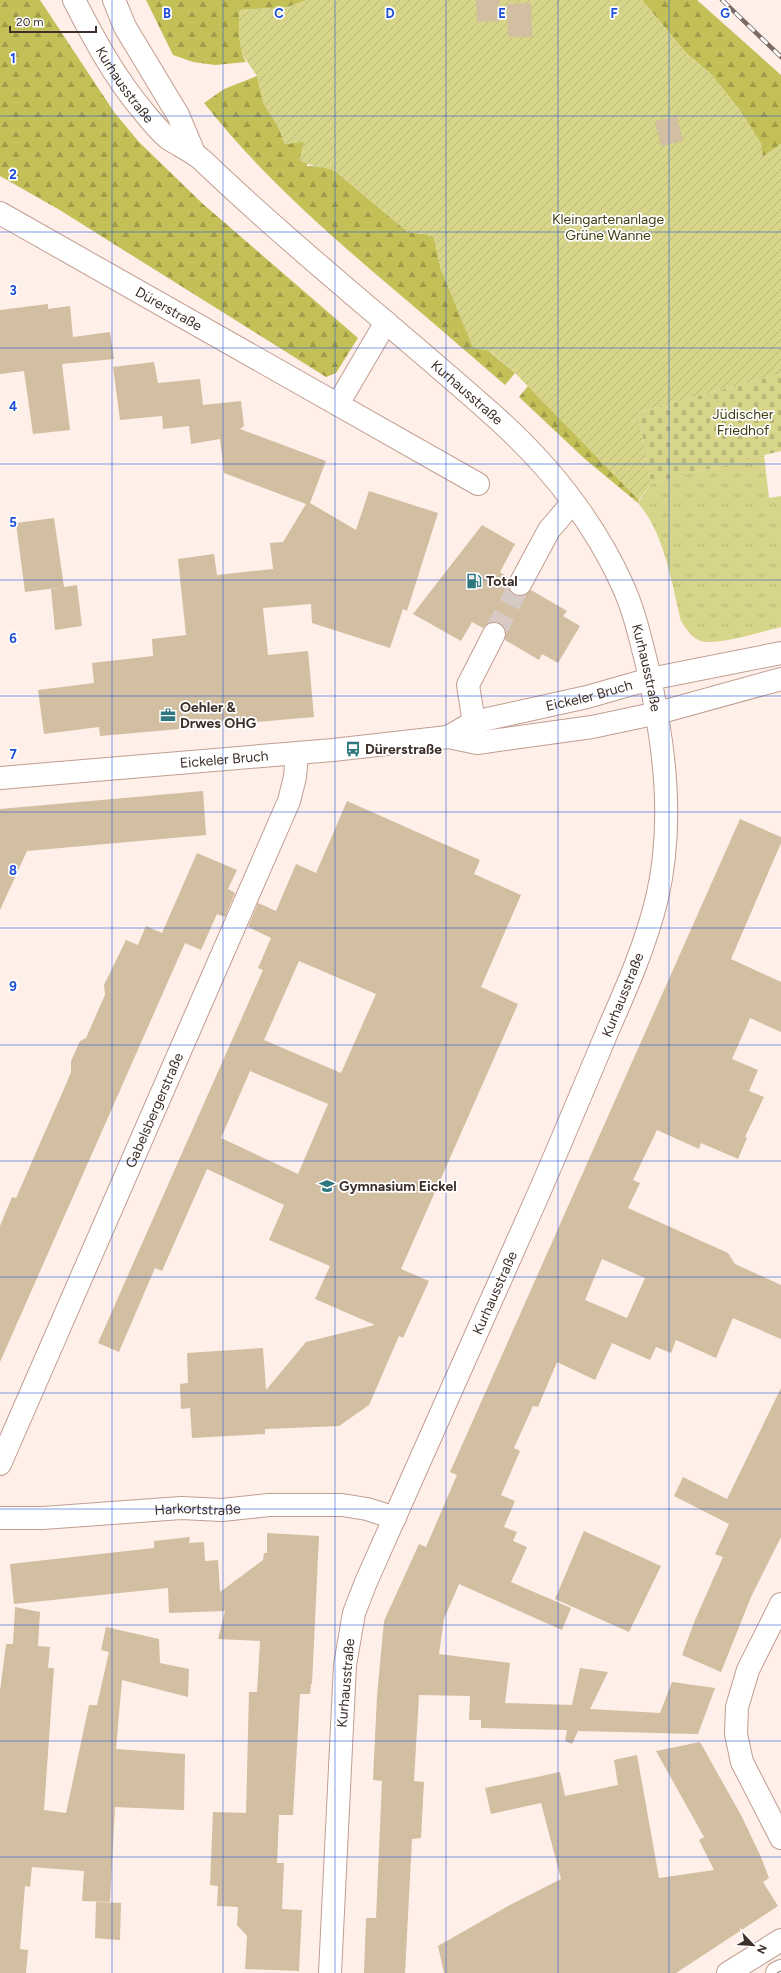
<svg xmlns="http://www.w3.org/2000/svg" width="781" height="1973" viewBox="0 0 781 1973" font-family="Figtree,sans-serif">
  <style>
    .grass { fill: url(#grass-tufts) }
    .forest { fill: url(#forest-firs) }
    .cemetery { fill: url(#cemetery-stones) }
    .garden { fill: url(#garden-furrows) }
    .building { fill: #d2bea1; fill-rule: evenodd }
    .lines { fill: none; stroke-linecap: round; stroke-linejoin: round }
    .minor-tunnel { stroke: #d7c9c3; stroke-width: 22; stroke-dasharray: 22 11; stroke-linecap: butt }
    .minor-casing { stroke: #c09e90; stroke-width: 24 }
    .minor { stroke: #fff; stroke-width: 22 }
    .tram { stroke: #786a64; stroke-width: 1 }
    .rail-casing { stroke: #786a64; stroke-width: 4.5 }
    .rail { stroke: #fff; stroke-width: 3; stroke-dasharray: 9; stroke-linecap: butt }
    .grid { fill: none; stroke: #1d4ed8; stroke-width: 1; stroke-opacity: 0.55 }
    .labels { text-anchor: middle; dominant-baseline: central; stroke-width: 3.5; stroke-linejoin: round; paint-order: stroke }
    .street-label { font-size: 14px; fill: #3d2f29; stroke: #fff }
    .park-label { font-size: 14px; fill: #3f3e13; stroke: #fff }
    .poi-label { font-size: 14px; font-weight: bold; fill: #3d2f29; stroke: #fff; text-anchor: start }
    .grid-label { font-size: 13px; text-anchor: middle; font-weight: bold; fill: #1d4ed8; stroke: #fff; stroke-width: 3.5; stroke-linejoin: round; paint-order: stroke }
  </style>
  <defs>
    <pattern id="grass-tufts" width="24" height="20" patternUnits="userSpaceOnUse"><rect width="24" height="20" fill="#d6d58a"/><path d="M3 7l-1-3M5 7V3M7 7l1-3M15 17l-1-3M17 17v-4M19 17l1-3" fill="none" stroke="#b9b777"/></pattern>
    <pattern id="forest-firs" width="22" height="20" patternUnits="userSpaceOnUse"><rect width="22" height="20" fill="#c3c058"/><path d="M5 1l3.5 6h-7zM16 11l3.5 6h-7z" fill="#a09c49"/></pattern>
    <pattern id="cemetery-stones" width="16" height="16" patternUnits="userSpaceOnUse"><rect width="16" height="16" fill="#d6d58a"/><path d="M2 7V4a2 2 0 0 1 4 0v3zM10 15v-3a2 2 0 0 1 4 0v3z" fill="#b9b777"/></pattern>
    <pattern id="garden-furrows" width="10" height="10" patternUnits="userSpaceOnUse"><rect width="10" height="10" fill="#d6d58a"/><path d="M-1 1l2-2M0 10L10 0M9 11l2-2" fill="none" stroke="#b9b777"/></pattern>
  </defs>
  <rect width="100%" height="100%" fill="#feefe9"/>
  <path class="grass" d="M764,455L769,498L781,496V627C764,631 716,646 701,641C692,638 686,629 681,621C672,584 664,532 638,503L651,483Z"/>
  <path class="forest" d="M0,0H40L114,112L139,142L203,204L358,338L336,373L326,377L58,209L0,176Z
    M146,0H307L288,7L240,10L242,54L246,62L215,65L193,62L173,55Z
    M642,0H697L781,75V144L763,157L713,76L686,53Z
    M257,76L264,104L278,126L285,144L305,141L307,166L324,167L335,171L408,232L424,234L434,237L441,270L489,351L515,373L505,385C463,349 421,312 378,276C315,222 256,169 204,103L224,89Z
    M528,386L639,500L638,503L586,460L519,397Z"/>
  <path class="cemetery" d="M781,374V451L651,483L638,412Z"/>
  <path class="garden" d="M307,0H642L686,53L713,76L741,111L761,143L763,157L781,144V374L638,412L651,483L639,500L515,373L490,351L473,348L441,270L434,237L424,234L408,232L335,171C323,166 310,167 299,160L304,142L285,144L278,126L264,104L257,76L242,54L239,37V10L288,7Z"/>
  <path class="building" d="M476,0H499L500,21L477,22Z
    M531,3L532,37H508L507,4Z
    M677,116L683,141L661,146L655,121Z
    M48,304V309L70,306L73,337L110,332L114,359L62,364L70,430L33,434L24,371L0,374V310Z
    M154,362L158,383L200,379L203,405L241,401L244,426L240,429L326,461L310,503L356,530L369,491L438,513L407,611L403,609L390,648L312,623L311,604L263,608L268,655L308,651L314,717L100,736L99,727L44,734L38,690L94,683L92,663L153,656L152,639L186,635L178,559L214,554L217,575L273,569L270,543L283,542L306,504L224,473L220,439L191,444L189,426L163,429L162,416L120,420L113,367Z
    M54,518L64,587L25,592L16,523Z
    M482,525L515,544L500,572L509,578L508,585L510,591L514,595L521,596L526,595L531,590L567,611L563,616L580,626L558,663L542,654L539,660L505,640L506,633L504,627L499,623L493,622L488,623L483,628L472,622L461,641L413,614Z
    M77,585L82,626L55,630L51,589Z
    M203,791L206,835L27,851L0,910V809Z
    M347,801L480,860L474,874L521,895L481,987L518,1004L401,1269L429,1281L403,1338L399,1336L369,1405L339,1426L265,1429V1434L192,1438L190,1408L181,1409L180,1384L188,1383L187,1353L263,1348L266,1390L306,1342L375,1325L315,1299L330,1266L269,1240L284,1205L207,1169L162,1271L155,1268L119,1352L98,1343L263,970L258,968L271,938L248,927L258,903L276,911L296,864L316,873ZM299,961L376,994L341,1073L264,1040ZM250,1071L328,1104L298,1174L221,1138Z
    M740,819L781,837V843L731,959L781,982V1032L750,1018L732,1059L758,1070L749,1091L764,1097L745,1137L747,1138L738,1159L701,1143L699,1149L657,1130L633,1180L640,1183L628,1208L728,1253L735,1264L781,1285V1339L733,1318L716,1358L676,1340L671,1353L656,1347L650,1360L612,1343L595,1380L557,1362L538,1407L533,1406L514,1448L520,1451L501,1495L515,1501L504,1527L517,1532L513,1541L527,1547L511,1582L571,1608L562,1630L459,1584L444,1619L439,1654L510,1663L505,1703L572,1705L580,1668L608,1672L590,1709L660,1713L672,1682L715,1688L698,1734L578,1731L572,1744L565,1741L567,1730L481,1728V1720H469L470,1696L419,1695L414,1781L424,1782L421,1838L412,1839L405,1973H364L366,1918H376L382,1781L373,1780L377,1696L384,1621L419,1544L426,1547L457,1475L450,1472ZM602,1259L645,1278L627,1318L585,1300Z
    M197,853L237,870L228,889L235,893L225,917L217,914L201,950L185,943L0,1362V1226L12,1197L16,1198L67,1082L71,1072V1061L80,1041L86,1038L105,995L104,985L126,940L138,945L146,926L162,933Z
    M781,1388V1537L751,1597L721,1672L682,1655L695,1620L723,1557L715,1554L729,1524L674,1496L683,1477L727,1499Z
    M584,1531L661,1566L629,1632L555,1599Z
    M267,1533L319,1536L312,1684H311L310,1694H300L293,1815H279L277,1863H284L282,1909L302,1910L299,1971L245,1969L247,1936L237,1925L238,1907L217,1906L218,1886L210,1885L213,1812L246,1813L249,1692H257L260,1641L218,1639L225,1611L169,1613L168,1588L14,1604L10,1564L154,1548V1541L190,1537L189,1543L204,1542L205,1561L218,1560L220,1592L263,1560L264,1553H267Z
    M15,1607L40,1612L38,1646L50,1647L48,1668H54L44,1810L66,1813L89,1705H97L109,1652L101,1650L106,1627L159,1639L160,1663L189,1669L188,1697L122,1680L116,1749L185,1754L184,1810L115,1807L110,1902L82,1901L84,1871L32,1867L30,1887L25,1886L20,1949L28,1950L26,1973H0V1691L6,1644H13Z
    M700,1742L742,1817L761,1857L769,1878L763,1882L778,1906L676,1973H444L438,1946L508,1906L561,1879L541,1803L491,1814L485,1788L560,1772L565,1796L618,1785L614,1760L637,1755L659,1878L714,1870L699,1840L704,1837L656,1751Z
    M96,1902L121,1903L120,1940L95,1938Z"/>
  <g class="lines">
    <path class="minor-tunnel" d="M494,634L520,584"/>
    <g class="minor-casing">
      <g id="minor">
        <path id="s1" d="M74,0C94,39 115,78 143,111C151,121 160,132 169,139C180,146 191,151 201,159C292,246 390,324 484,407C541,456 591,516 622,584C634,610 640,637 647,665C664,741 675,821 657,898C646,944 627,987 608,1030C585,1085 562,1140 538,1195C481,1324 424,1453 366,1582L354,1613L345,1665L330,1973"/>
        <path d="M114,0L125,27L178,115L194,153"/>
        <path id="s2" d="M0,213L478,484"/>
        <path d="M338,404L386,322"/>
        <path d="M520,584L549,530L573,502"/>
        <path d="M476,736L468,685L494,634"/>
        <path id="s3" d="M448,737L474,722L587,697L650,679L781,653"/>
        <path id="s4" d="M0,778L333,750L448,737L477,743L592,727L658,713L781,679"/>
        <path id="s5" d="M0,1464L289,801L295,777L297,754"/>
        <path id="s6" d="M0,1518H43L181,1508L222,1510L269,1505H342L367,1509L395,1518"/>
        <path d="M781,1604L748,1670L737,1707L736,1734L742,1762L781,1838"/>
        <path d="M728,1973L781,1940"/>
        <path d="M777,1973L781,1971"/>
      </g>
    </g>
    <use href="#minor" class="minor"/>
    <path class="tram" d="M777,1973L781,1971"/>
    <g class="rail-casing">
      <path id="rail" d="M722,0L781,57"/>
    </g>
    <use href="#rail" class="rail"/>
  </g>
  <path class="grid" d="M112,0V1973M223,0V1973M335,0V1973M446,0V1973M558,0V1973M669,0V1973M0,116H781M0,232H781M0,348H781M0,464H781M0,580H781M0,696H781M0,812H781M0,928H781M0,1045H781M0,1161H781M0,1277H781M0,1393H781M0,1509H781M0,1625H781M0,1741H781M0,1857H781"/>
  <defs>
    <g id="fuel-bare" transform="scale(1.2)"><path d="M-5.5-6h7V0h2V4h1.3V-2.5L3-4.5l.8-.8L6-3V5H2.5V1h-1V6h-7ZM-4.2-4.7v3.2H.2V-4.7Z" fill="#2e777e" stroke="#fff" stroke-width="2.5" paint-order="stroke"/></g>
    <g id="office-bare" transform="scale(1.2)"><path d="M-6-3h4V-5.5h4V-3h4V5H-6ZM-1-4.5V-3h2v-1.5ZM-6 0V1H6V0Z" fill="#2e777e" stroke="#fff" stroke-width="2.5" paint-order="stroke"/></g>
    <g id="bus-bare" transform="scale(1.2)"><path d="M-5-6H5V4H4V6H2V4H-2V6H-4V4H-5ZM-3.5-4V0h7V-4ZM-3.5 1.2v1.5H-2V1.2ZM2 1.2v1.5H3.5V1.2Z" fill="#2e777e" stroke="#fff" stroke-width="2.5" paint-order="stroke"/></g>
    <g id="school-bare" transform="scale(1.2)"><path d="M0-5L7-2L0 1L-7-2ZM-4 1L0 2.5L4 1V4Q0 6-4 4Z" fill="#2e777e" stroke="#fff" stroke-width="2.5" paint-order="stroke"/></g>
  </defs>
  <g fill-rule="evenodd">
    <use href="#fuel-bare" x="474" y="581"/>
    <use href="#office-bare" x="168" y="715"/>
    <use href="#bus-bare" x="353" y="749"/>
    <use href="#school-bare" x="327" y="1186"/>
  </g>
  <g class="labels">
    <g class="street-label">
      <text stroke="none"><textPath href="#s1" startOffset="99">Kurhausstraße</textPath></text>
      <text stroke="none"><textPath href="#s2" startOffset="194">Dürerstraße</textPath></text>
      <text stroke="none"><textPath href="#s1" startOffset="561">Kurhausstraße</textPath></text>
      <text stroke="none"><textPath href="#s1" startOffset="897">Kurhausstraße</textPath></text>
      <text stroke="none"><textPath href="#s3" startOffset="148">Eickeler Bruch</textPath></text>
      <text stroke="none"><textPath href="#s4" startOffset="225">Eickeler Bruch</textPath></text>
      <text transform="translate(623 995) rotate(-68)">Kurhausstraße</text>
      <text stroke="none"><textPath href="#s5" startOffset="386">Gabelsbergerstraße</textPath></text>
      <text transform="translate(495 1293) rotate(-66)">Kurhausstraße</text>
      <text stroke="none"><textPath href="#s6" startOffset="198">Harkortstraße</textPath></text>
      <text transform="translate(346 1683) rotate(-85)">Kurhausstraße</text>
    </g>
    <g class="park-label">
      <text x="608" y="219">Kleingartenanlage<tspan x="608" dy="16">Grüne Wanne</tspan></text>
      <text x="743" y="414">Jüdischer<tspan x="743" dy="16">Friedhof</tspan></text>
    </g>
    <g class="poi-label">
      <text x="486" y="581">Total</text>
      <text x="180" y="707">Oehler &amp;<tspan x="180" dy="16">Drwes OHG</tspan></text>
      <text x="365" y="749">Dürerstraße</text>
      <text x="339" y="1186">Gymnasium Eickel</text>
    </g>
  </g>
  <g class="grid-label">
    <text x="167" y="18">B</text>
    <text x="279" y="18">C</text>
    <text x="390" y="18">D</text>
    <text x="502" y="18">E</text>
    <text x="614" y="18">F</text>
    <text x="725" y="18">G</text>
    <text x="13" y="63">1</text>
    <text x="13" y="179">2</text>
    <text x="13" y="295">3</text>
    <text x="13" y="411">4</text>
    <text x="13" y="527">5</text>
    <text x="13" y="643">6</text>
    <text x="13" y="759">7</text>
    <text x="13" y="875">8</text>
    <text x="13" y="991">9</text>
  </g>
  <g transform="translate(753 1945) rotate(115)" stroke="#ffffff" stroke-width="3" paint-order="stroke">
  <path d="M0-3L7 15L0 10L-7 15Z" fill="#3d2f29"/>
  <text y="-6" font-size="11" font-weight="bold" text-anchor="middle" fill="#3d2f29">N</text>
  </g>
  <path d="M10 26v6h86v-6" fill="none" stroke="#3d2f29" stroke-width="2"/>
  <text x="16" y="26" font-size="12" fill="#3d2f29" stroke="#ffffff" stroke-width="3" paint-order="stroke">20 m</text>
</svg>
